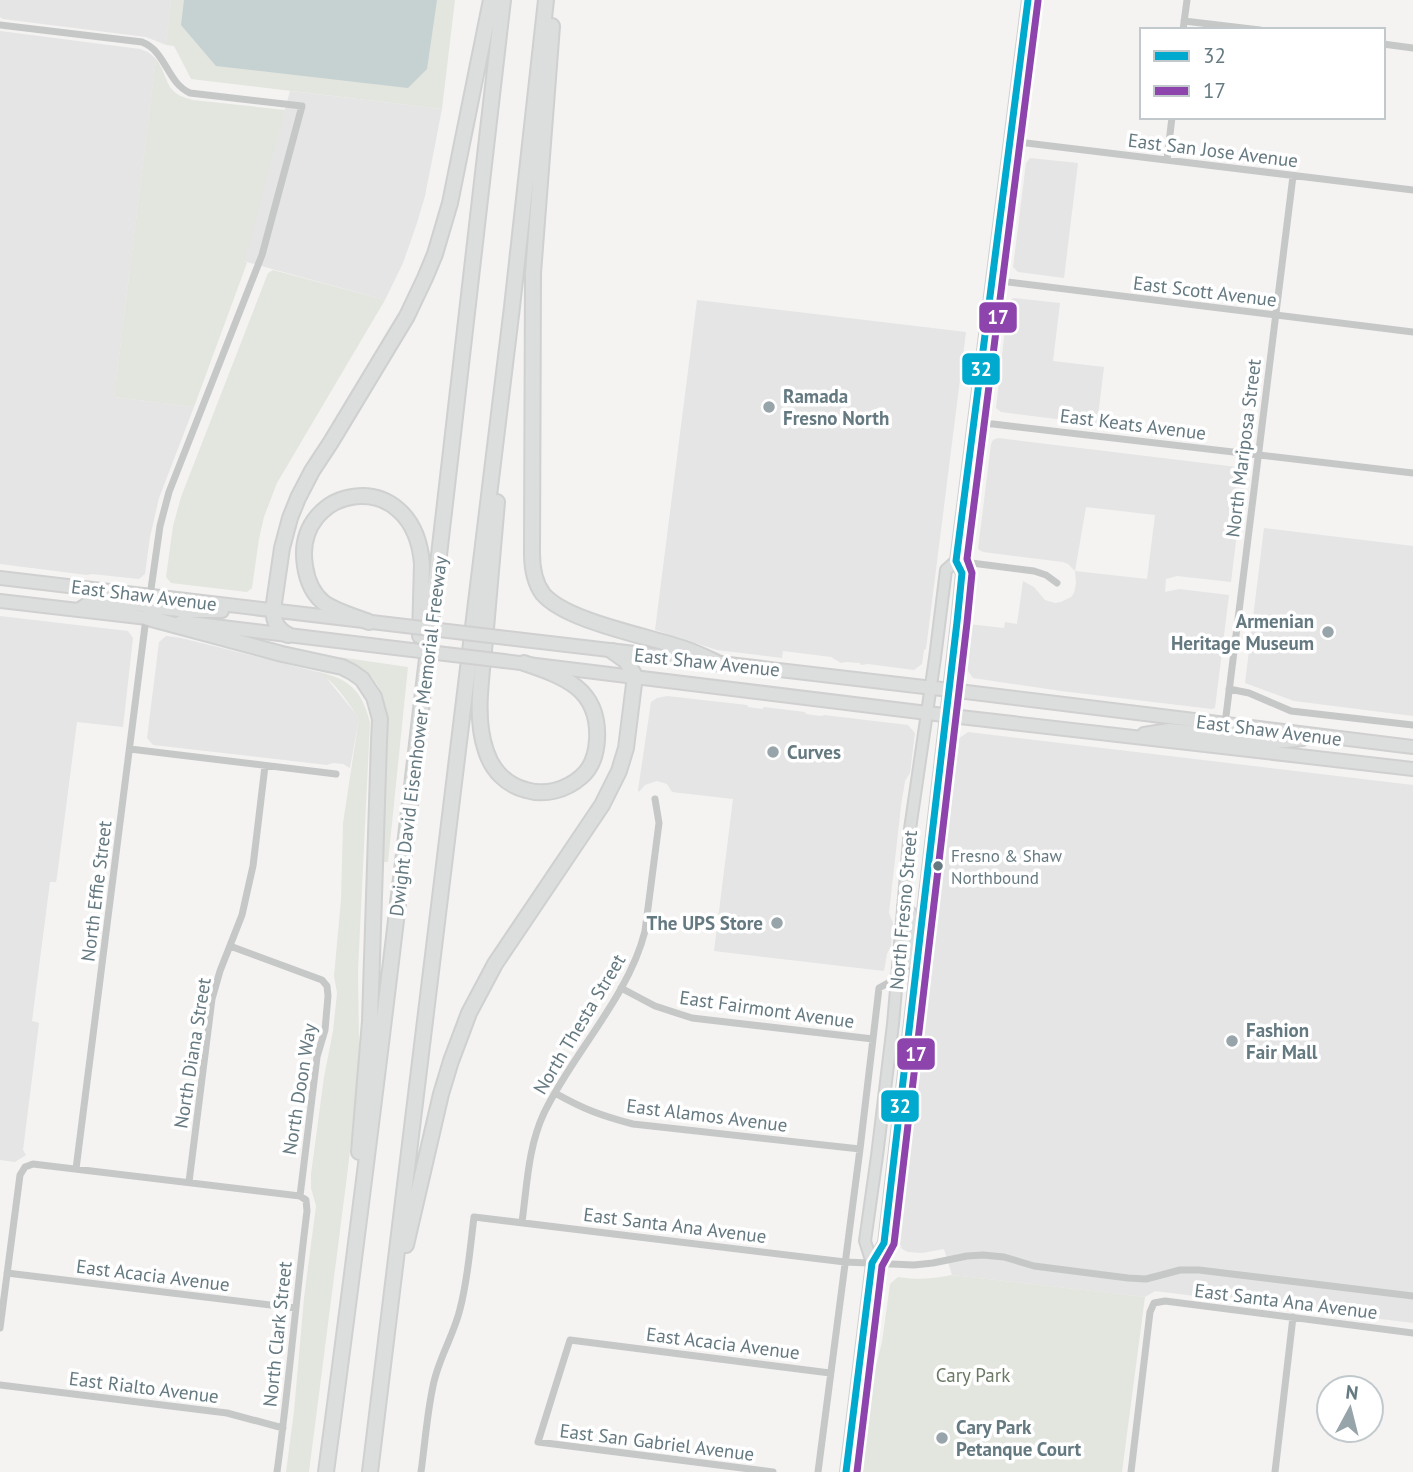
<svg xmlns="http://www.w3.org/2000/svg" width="1413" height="1472" viewBox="0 0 1413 1472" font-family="'PT Sans',sans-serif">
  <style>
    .built { fill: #e4e5e4; fill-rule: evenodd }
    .green { fill: #e3e5df }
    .water { fill: #c6d1d2 }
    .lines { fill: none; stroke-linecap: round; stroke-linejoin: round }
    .secondary-casing { stroke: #cfd0d0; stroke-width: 14 }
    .primary-casing { stroke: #d0d0d0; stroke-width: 16 }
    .highway-casing { stroke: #cfd0d0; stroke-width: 18 }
    .street { stroke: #c6c8c8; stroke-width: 7 }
    .secondary { stroke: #dcdddd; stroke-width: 10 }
    .primary { stroke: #dcdddd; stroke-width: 12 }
    .highway { stroke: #dcdddd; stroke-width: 14 }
    .primary-bridge-casing { stroke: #d0d0d0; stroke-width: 16; stroke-linecap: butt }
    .primary-bridge { stroke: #dcdddd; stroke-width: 12 }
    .bus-1-casing { stroke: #fff; stroke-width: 12 }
    .bus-2-casing { stroke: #fff; stroke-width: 12 }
    .bus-1 { stroke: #00a9ce; stroke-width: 7 }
    .bus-2 { stroke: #8e44ad; stroke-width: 7 }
    .poi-dot { fill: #97a4a9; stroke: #fff; stroke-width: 2.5 }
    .bus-dot { fill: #657981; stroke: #fff; stroke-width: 2.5 }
    .labels { text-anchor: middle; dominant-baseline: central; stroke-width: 7; stroke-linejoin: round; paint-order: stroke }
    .bus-label { font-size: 17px; fill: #657981; stroke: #fff; text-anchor: start }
    .street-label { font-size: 19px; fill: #657981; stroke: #fff }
    .poi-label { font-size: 19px; font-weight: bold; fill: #657981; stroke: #fff; text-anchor: start }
    .park-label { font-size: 19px; fill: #6b7863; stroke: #fff }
    .line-badge { stroke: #fff; stroke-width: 2.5 }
    .badge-label { font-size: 19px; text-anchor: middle; font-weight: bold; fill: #fff }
  </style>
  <rect width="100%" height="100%" fill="#f4f3f2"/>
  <path class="built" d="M0,0H171L166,45L146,37L3,19L0,17Z
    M0,31L140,49L148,52L156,59L114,397L194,407L159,498L150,537L145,574L139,579L92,574L87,575L0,564Z
    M290,91L442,109L425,196L417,223L403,263L385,300L243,261Z
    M1030,158L1078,163L1064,278L1018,272L1013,267L1026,163Z
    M1013,298L1060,303L1053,361L1104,367L1097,424L1001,412L996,408L1008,303Z
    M697,300L966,332L926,649L924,650L922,664L914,670L868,664L861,665L860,663L846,662L841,663L831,657L783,651L782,658L717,650L655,630Z
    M998,438L1245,468L1231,582L1177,576L1166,579L1165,592L1179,589L1229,595L1215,708L1212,709L1061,691L973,678L966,668L968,665L970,647L969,645L970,633L967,629L968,624L1004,628L1005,622L1017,624L1023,581L1034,587L1045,600L1055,603L1061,602L1071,597L1074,593L1076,583L1075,571L1068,564L1063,562L983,552L978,549L991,444L993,440ZM1086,507L1155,515L1147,579L1075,571Z
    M1264,528L1413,546V716L1294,701L1245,683Z
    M0,616L128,631L133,638L123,727L77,722L57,877L56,882H50L32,1021L39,1023L23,1150L26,1155L15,1162L0,1160Z
    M166,636L181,638L314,671L324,675L359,718L350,768L343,764L333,763L327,765L153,745L147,738L159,642Z
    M667,696L747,705L748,707L762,709L764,707L805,712L806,714L813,715L822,716L824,715L908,725L915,733L910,773L905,781L901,806L889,913L893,923L891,946L887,954L884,971L714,951L733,799L672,792L667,784L657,781L645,785L639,792L638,790L651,702L657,698Z
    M968,732L1413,785V1323L1155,1291L1145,1297L952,1275L944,1249L922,1253L908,1252L902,1249L899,1242L916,1104L949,795L954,783L955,759L957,757L959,743L958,739Z"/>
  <path class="green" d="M171,0H455L442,109L191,79L174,46L166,45Z
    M156,59C171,80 163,93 193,100L285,110L244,261L247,263L194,407L114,397Z
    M273,270L385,300L277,483L264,517L259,539L252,588L247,592L171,583L166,577L173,526L181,497L268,273Z
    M339,657L408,667L388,862H382L388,721C383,685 373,670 339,657Z
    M314,671C348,678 361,688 370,722L358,971L359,1043L358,1084L347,1176L309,1472H286L294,1411L304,1298L316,1206L311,1188V1174L324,1077L333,1031L337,993L334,976L341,900L343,823L359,718C347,702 334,678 314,671Z
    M952,1275L1145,1297L1122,1472H861L863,1457V1429L866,1404L882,1342L890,1284L898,1277C917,1280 933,1279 952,1275Z"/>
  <path class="water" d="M184,0H437L427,69L408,88L216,66L181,25Z"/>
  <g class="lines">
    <g class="secondary-casing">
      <path id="secondary" d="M903,906L911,913L912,918L909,956L916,969
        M872,1263L865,1241L877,1156L893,1024L910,829L935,658L946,570L956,561
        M846,1472L872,1263L884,1243L957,622L962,573L956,561L1028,0"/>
    </g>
    <g class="primary-casing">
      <path id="primary" d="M0,578L397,625
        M0,601L156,619
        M78,610L92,601L144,605L150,596
        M146,618L150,612L160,608L190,611H222
        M181,622L395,648
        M507,638L950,690L1413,747
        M504,661L960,717L1413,769
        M1144,734L1169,730L1214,734L1219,733L1224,727
        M1214,746C1228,729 1255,741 1274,741C1284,742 1293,740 1303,739"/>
    </g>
    <g class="highway-casing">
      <path id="highway" d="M552,26L533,273L532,553C532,567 534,582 543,594C567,622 649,636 685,649C697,653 709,659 720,664
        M497,502C493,548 489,594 485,640C482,675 474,717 486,751C492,770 506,785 526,790C545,796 566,790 581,777C592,768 596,755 597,740C600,689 565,677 524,663
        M148,618L282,654L342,667L352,672L362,679L374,697L380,719L379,741L370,1021L359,1152
        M369,622C354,616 337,612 324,603C313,594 307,580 305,566C292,485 414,462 422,564L420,636
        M288,635C277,629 274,622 273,610L282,548L290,518L298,498L312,471L331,442L407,316L425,278L435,254L450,203L491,0
        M406,1245L441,1094L451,1061L469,1013L495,964L602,805L619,771L626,748L635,676L626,661L612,651
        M326,1472C392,982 446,491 503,0
        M370,1472L512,307L546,0"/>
    </g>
    <path class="street" d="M1184,21L1260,30
      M0,25L142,42C166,51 167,83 190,93L302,106L262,255L169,492L160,526L150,596
      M1183,30L1187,0
      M1383,44L1413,48
      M1010,141L1413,190
      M1167,160L1172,117
      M992,280L1413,332
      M974,423L993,424L1413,473
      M956,561L1034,571L1046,575L1057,583
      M1229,689L1249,693L1291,711L1413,725
      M1225,724L1293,176
      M130,749L336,774
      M230,946L322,980L327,986L328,996L325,1030L317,1057L300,1196
      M621,988L655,1006L692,1018L873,1039
      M555,1093C583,1109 602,1116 633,1124L860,1149
      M76,1169L146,618
      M189,1182L212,999L220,971L242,915L248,888L253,866L265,766
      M522,1222C527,1186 528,1147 544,1113C573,1053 629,996 645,931L659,823L655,799
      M7,1273L295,1308
      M0,1328L20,1175L25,1167L33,1164L300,1196L306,1200L307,1211C296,1298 289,1385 277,1472
      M0,1385L227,1413L283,1428
      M421,1472C425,1443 427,1414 433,1386C438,1359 454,1335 460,1309C468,1279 470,1248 474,1217L845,1262L914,1265L933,1263L967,1256L983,1255L1004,1257L1034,1266L1128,1278L1146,1279L1180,1270H1199L1413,1296
      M773,1472L538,1442L570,1340L830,1373
      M818,1472L860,1149L879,988L897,978
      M1131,1472L1150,1312L1154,1303L1165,1301L1413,1333
      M1275,1472L1293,1317"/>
    <use href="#secondary" class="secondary"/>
    <use href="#primary" class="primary"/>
    <use href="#highway" class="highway"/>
    <g class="primary-bridge-casing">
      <path id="primary-bridge" d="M397,625L507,638
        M395,648L504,661"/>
    </g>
    <use href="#primary-bridge" class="primary-bridge"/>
    <g class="bus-1-casing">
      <path id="bus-1" d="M846,1472L872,1263L884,1243L957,622L962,573L956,561L1028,0"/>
    </g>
    <g class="bus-2-casing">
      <path id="bus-2" d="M857,1472L882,1266L894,1244L967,623L972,573L967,559L1038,1"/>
    </g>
    <use href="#bus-1" class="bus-1"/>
    <use href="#bus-2" class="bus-2"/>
  </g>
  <g class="poi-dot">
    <circle cx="769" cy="407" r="7"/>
    <circle cx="1328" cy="632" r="7"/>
    <circle cx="773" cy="752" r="7"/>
    <circle cx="777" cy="923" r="7"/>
    <circle cx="1232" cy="1041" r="7"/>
    <circle cx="942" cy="1438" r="7"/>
  </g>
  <circle class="bus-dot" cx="938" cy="866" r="6"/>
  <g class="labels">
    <g class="bus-label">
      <text x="951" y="856">Fresno &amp; Shaw<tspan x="951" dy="22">Northbound</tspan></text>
    </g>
    <g class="street-label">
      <text transform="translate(1213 150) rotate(7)">East San Jose Avenue</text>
      <text transform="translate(1205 291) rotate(7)">East Scott Avenue</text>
      <text transform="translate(1133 424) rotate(7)">East Keats Avenue</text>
      <text transform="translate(1243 448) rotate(-83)">North Mariposa Street</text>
      <text transform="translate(144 595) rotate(7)">East Shaw Avenue</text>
      <text transform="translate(707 662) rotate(6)">East Shaw Avenue</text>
      <text transform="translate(1269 730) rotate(7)">East Shaw Avenue</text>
      <text transform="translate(418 736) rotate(-83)">Dwight David Eisenhower Memorial Freeway</text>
      <text transform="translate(96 891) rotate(-83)">North Effie Street</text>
      <text transform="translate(903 910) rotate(-85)">North Fresno Street</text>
      <text transform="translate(767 1009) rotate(8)">East Fairmont Avenue</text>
      <text transform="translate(579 1024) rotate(-59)">North Thesta Street</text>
      <text transform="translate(192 1053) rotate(-81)">North Diana Street</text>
      <text transform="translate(299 1089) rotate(-81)">North Doon Way</text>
      <text transform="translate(707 1115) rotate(7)">East Alamos Avenue</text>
      <text transform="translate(675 1225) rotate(7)">East Santa Ana Avenue</text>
      <text transform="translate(153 1275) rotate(7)">East Acacia Avenue</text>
      <text transform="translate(1286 1301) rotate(7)">East Santa Ana Avenue</text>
      <text transform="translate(277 1334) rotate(-84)">North Clark Street</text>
      <text transform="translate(723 1343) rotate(7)">East Acacia Avenue</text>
      <text transform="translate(144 1387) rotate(7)">East Rialto Avenue</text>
      <text transform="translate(657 1442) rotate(7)">East San Gabriel Avenue</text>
    </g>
    <g class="poi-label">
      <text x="783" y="396">Ramada<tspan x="783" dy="22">Fresno North</tspan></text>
      <text x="1314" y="621" text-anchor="end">Armenian<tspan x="1314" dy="22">Heritage Museum</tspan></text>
      <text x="787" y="752">Curves</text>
      <text x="763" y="923" text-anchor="end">The UPS Store</text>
      <text x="1246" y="1030">Fashion<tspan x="1246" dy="22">Fair Mall</tspan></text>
      <text x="956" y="1427">Cary Park<tspan x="956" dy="22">Petanque Court</tspan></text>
    </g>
    <g class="park-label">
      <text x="973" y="1375">Cary Park</text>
    </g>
  </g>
  <g class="line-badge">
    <rect x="978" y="301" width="40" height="33" rx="7" fill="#8e44ad"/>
    <rect x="961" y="352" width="40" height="34" rx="7" fill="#00a9ce"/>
    <rect x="896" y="1037" width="40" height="34" rx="7" fill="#8e44ad"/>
    <rect x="880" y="1089" width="40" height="34" rx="7" fill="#00a9ce"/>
  </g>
  <g class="badge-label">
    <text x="998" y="324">17</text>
    <text x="981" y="376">32</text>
    <text x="916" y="1061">17</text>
    <text x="900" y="1113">32</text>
  </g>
  <rect x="1140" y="28" width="245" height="91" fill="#ffffff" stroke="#c1c9cd" stroke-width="2"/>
  <rect x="1154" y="51" width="35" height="10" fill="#00a9ce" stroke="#c1c9cd" stroke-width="2"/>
  <text x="1203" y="63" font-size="21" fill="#657981">32</text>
  <rect x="1154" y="86" width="35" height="10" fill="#8e44ad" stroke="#c1c9cd" stroke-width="2"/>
  <text x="1203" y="98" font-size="21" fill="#657981">17</text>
  <g transform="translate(1350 1409) rotate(7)"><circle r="33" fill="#ffffff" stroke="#c1c9cd" stroke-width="2"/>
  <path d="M0-5L12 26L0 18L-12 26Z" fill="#97a4a9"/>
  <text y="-10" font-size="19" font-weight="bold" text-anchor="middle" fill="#657981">N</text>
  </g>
</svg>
